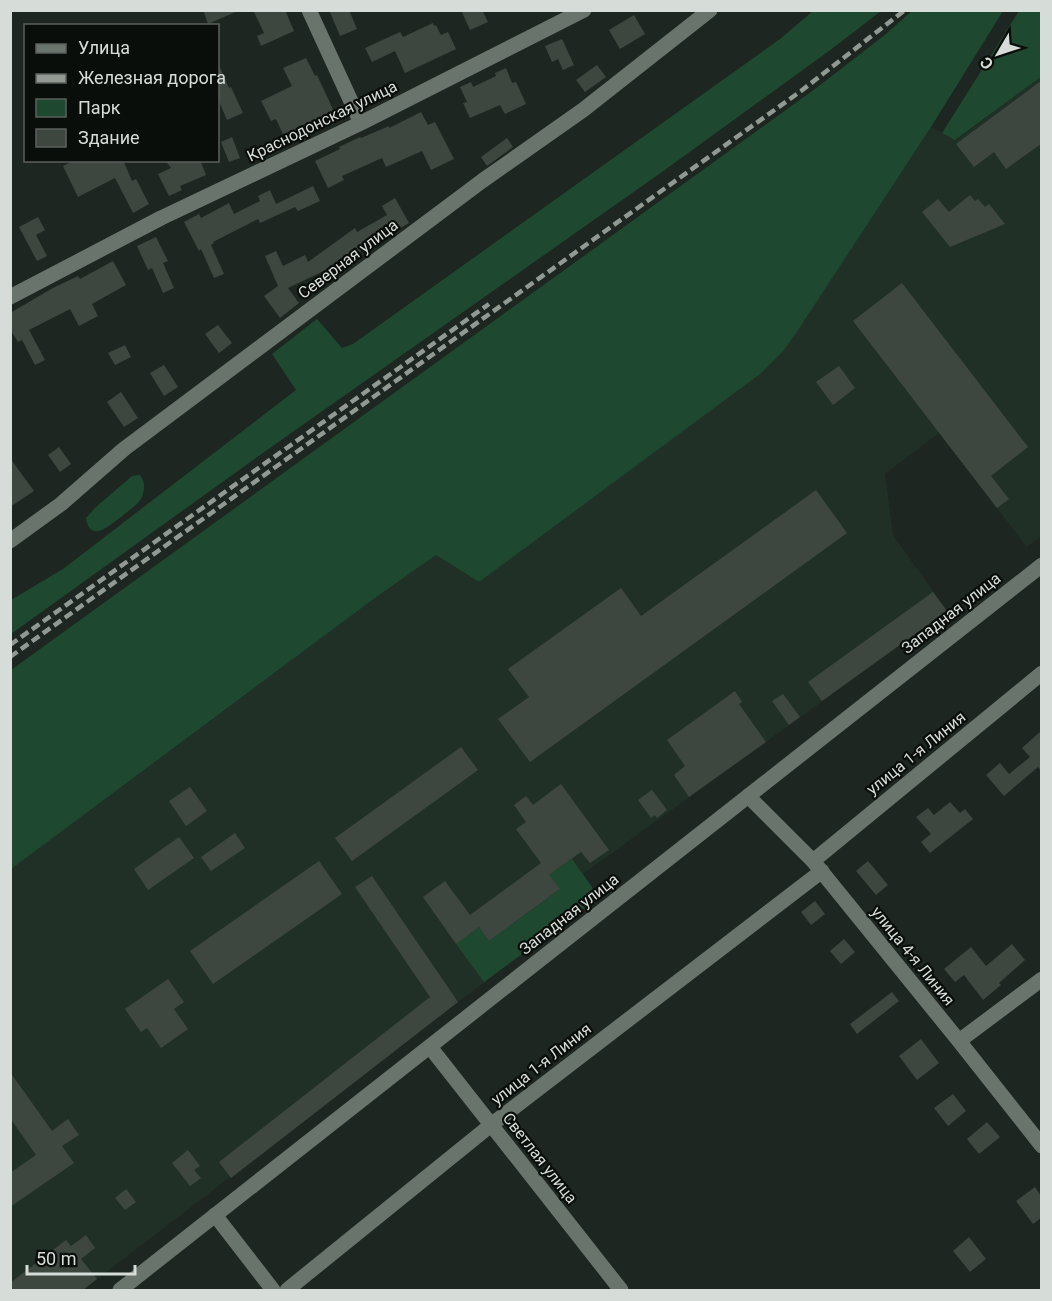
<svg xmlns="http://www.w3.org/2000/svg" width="1052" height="1301" viewBox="0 0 1052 1301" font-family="Roboto,sans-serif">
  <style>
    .built { fill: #213026 }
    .green { fill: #1e4930 }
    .building { fill: #3d4740 }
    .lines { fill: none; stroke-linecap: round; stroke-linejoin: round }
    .minor { stroke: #69746c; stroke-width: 15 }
    .tertiary { stroke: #69746c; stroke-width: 15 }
    .rail { stroke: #929993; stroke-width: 4.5; stroke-dasharray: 9 4.5; stroke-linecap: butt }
    .labels { text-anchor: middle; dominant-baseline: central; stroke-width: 4.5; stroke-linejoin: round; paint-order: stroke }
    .street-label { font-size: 16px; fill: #d6dcd7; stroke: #0a0e0b }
  </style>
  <rect width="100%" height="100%" fill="#1d2620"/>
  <path class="built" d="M1041,77V536L1027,547L939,433L885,474L893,535L947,611L583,874L599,897L458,1002L83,1290H11V869L375,598L436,555L479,582L784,350L931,127L956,140Z"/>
  <path class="green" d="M913,10L1003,11L931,127L800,327L784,350L760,374L479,582L436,555L375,598L11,869V670L819,86L886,34Z
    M813,11H881L829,51L662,172L260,455L11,634V600L63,569L296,390L272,354L317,319L342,348L353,344L780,39Z
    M1019,11H1041V77L955,140L942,133Z
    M140,475C145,481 145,489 142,497C138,505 128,511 121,517C110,525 90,544 86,518L96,507L132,476Z
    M572,859L599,897L484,982L456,944L479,927L489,941L559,890L549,875Z"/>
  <path class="building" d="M203,10H240L208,24Z
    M253,10H285L294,31L261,46L257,36L264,33Z
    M329,10H349L357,29L340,36Z
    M461,10H482L488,22L470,30Z
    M634,15L645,34L620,49L609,30Z
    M433,23L434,26L436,25L441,35L448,32L456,49L405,73L395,51L372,62L365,48L400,32L403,37Z
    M562,39L574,65L563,70L558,59L552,62L545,46Z
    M306,58L315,76L317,75L337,118L286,141L276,119L271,121L261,101L292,86L283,68Z
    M218,63L229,88L231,87L243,113L227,120L218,99Z
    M597,65L606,77L585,92L576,80Z
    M506,68L512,83L516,82L526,104L505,114L500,105L470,118L463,103L467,102L460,87L471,82L473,87L496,76L495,73Z
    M1041,81V144L1006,169L994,152L974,167L956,144Z
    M421,112L428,125L435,122L454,159L431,170L422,151L386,167L382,158L342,176L344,180L328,188L315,161L340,149L339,147L360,137L361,138L389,126V128Z
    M232,137L240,158L229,162L221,142Z
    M507,138L513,147L487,166L481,157Z
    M75,160H123L132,181L136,179L149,204L133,213L115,178L78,197L63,166Z
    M165,160H200L206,175L180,186L182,190L169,196L158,174L171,168Z
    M313,186L320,201L298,211L295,207L260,223L258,219L213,242L214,243L211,245L224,274L214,278L201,249L199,251L184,222L199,214L201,218L229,203L234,214L260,201L258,196L270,190L276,204Z
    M970,195L975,201L978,199L985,207L989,204L1005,224L950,247L922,212L938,199L949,212Z
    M395,198L409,223L354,255L358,260L343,271L339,265L332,270L330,268L288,288L299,303L280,318L264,296L278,286L265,256L276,251L283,266L305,255L308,262L355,228L357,232L387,215L382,206Z
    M38,217L45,230L36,235L47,256L37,261L19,227Z
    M156,237L168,261L163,263L174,288L163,293L152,268L148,270L137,246Z
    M113,261L126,285L92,304L98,316L79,326L70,309L29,330L45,360L35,365L22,340L18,342L10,329V313L53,288L78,276L80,279Z
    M902,283L1028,447L991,476L1009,499L997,508L853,321Z
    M218,325L232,343L219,353L205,334Z
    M125,345L131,357L115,365L108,353Z
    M164,365L178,387L164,396L150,373Z
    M839,366L855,388L833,405L816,382Z
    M121,392L138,418L124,427L107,402Z
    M59,447L71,464L60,472L48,455Z
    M10,458L34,491L10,507Z
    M816,490L847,533L530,762L498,719L529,697L508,669L621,588L641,616Z
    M933,592L947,611L822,701L808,682Z
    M735,691L742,702L739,704L766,742L689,797L674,775L685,766L667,740Z
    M783,694L800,717L789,725L772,701Z
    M1041,731V771L1038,767L1004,796L986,775L1000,763L1009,774L1030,757L1022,748Z
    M461,747L478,770L352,861L335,838Z
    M561,784L609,850L590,863L581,852L549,875L560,889L489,941L479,927L456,944L423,897L445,881L470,915L541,863L516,829L526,822L514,805L526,796L533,805Z
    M190,787L207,811L186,826L169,801Z
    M652,790L667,810L657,818L655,815L651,818L638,800Z
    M950,802L960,813L965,809L973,819L930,853L921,842L931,834L916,817L928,808L934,815Z
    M235,833L245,848L211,871L201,857Z
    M179,837L194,858L148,890L134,869Z
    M319,861L342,894L213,984L190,951Z
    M868,861L888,885L876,895L856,871Z
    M372,876L458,1002L231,1178L219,1162L430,997L355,887Z
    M815,901L825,914L811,925L801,912Z
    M844,939L855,952L841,964L830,951Z
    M1012,944L1025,960L999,983L1001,985L983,1000L964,975L955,982L944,969L971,947L986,966Z
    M168,979L184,1002L174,1009L188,1029L161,1048L147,1028L141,1032L125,1009Z
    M892,992L899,1001L857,1034L850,1024Z
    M921,1039L939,1063L917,1080L899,1056Z
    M10,1072L52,1131L68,1119L79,1135L62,1146L74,1163L10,1207V1173L36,1155L10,1118Z
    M953,1094L966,1111L948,1126L934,1108Z
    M987,1122L1000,1137L979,1154L967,1139Z
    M188,1150L200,1166L194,1170L201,1178L190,1186L172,1163Z
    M1035,1187L1041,1196V1218L1033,1224L1016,1201Z
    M126,1189L136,1202L125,1210L115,1198Z
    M86,1235L95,1248L81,1259L97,1279L83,1290H10V1283L66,1240L71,1246Z
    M969,1237L986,1259L970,1272L953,1251Z"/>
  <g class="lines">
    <path class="minor" d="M309,10L361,123
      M10,297L161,218L361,123L584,10
      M10,541L61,504L124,449L482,181L583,110L710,10
      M748,796L813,861L959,1041L1042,1146
      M813,861L1042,673
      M959,1041L1042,979
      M430,1047L621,1290
      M215,1215L273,1290
      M287,1290L491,1125L822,871"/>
    <path class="tertiary" d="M120,1290L1042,565"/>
    <path class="rail" d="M10,645L489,304
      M10,657L801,91L905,10"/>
  </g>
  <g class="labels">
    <g class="street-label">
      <text transform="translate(322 121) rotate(-26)">Краснодонская улица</text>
      <text transform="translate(348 259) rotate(-37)">Северная улица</text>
      <text transform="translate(951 613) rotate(-38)">Западная улица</text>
      <text transform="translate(916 753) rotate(-39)">улица 1-я Линия</text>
      <text transform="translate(569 914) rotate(-38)">Западная улица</text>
      <text transform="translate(913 956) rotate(51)">улица 4-я Линия</text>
      <text transform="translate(541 1064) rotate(-38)">улица 1-я Линия</text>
      <text transform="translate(540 1158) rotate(52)">Светлая улица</text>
    </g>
  </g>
  <rect width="1052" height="1301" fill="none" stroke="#d6dcd7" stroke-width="24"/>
  <rect x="24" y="24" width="195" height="138" fill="#0a0e0b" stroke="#5c605d" stroke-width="1.5"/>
  <rect x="36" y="44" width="30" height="9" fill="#69746c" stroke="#5c605d" stroke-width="1.5"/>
  <text x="78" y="54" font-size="18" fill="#d6dcd7">Улица</text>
  <rect x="36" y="74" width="30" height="9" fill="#929993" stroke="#5c605d" stroke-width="1.5"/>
  <text x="78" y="84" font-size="18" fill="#d6dcd7">Железная дорога</text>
  <rect x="36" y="99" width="30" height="18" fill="#1e4930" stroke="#5c605d" stroke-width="1.5"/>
  <text x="78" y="114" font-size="18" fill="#d6dcd7">Парк</text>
  <rect x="36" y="129" width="30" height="18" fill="#3d4740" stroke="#5c605d" stroke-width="1.5"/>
  <text x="78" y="144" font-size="18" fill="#d6dcd7">Здание</text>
  <g transform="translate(998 54) rotate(231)" stroke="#0a0e0b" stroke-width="4.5" paint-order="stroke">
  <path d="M0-4.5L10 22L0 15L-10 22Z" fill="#d6dcd7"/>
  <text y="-9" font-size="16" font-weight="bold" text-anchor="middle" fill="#d6dcd7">С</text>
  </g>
  <path d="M27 1265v9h108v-9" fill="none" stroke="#d6dcd7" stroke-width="3"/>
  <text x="36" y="1265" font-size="18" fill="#d6dcd7" stroke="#0a0e0b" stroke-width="4.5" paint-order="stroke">50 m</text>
</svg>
